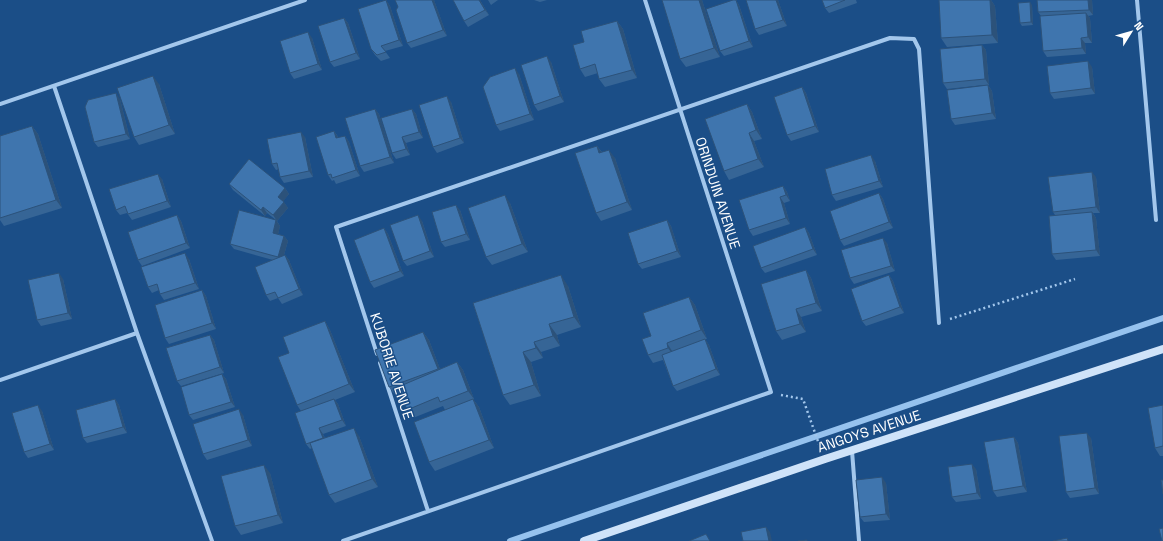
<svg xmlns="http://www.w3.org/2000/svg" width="1163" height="541" viewBox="0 0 1163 541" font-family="'Space Grotesk',sans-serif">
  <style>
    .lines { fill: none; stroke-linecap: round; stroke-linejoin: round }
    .stream { stroke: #96c2ee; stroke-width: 6 }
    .path { stroke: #a3c7ec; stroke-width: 2.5; stroke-dasharray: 2 3; stroke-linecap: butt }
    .street { stroke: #a3c7ec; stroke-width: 4 }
    .secondary { stroke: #cfe3f9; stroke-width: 8 }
    .wall { fill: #366596 }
    .shaded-wall { fill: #2c527a }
    .building { fill: #3f75ae; stroke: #2c527a }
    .labels { text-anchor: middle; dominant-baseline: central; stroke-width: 3; stroke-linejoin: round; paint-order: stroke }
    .street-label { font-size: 14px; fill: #fff; stroke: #1b4e87 }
  </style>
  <rect width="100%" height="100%" fill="#1b4e87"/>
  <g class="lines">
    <path class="stream" d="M510,541L1163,318"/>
    <path class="path" d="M950,319L1075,279
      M781,395L803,399L820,447"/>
    <path class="street" d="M1137,0L1156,220
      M54,86L137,333L212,541
      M0,104L305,0
      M377,354L336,227L890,38L914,39L919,49L939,323
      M380,363L428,511
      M0,380L137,333
      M852,451L859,541
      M343,541L771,392L645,0"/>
    <path class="secondary" d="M584,541L825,459L1163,349"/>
  </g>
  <path class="wall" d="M386,0L390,6L403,46L385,51L390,58L381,61L375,55L371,49Z
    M434,0L447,36L411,48L407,43Z
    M480,0L489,15L468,27L464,21Z
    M488,0H498L491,5Z
    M534,0H547L540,2Z
    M702,0L720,57L686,67L680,59Z
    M736,0L739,5L753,47L724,56L720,51Z
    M778,0L787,26L759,35L755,29Z
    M822,0H856L857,3L829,13L825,8Z
    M947,0H991L995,6L998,43L947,47L941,38Z
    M1092,0L1093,15L1088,16L1090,18L1092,43H1085L1086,54L1047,57L1043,51L1041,16L1038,12Z
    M1032,5L1033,25L1022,26L1020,23Z
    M344,18L348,23L360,59L334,67L330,62Z
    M617,21L623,29L637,78L605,87L599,79L598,73L585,77L580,69L584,42Z
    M312,38L322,70L294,79L290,73Z
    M982,45L986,50L989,85H988L992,91L996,119L955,125L951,119L984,85L947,89L943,83Z
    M551,62L564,102L538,111L534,105Z
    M1092,67L1095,94L1054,99L1050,93Z
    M519,74L534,120L500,131L496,125Z
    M159,84L175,134L139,145L134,137Z
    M802,87L806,93L819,132L791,141L787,135Z
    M120,99L130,139L98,147L94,142Z
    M451,102L464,143L437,153L433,147Z
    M747,104L752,112L762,139L754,141L764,167L729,180L724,171Z
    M375,109L379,114L394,163L364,172L360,166Z
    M412,109L416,114L423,138L406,143L410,155L396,159L392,153Z
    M32,126L38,134L62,208L4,226L0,220V136Z
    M334,131L339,138L345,136L349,142L360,176L336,184L334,180L332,181L328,175Z
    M305,137L313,177L284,183L280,177L279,169L276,170L272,164Z
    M597,146L602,152L615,158L632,210L601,221L596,213Z
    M875,161L883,187L836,201L832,195Z
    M1096,177L1100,213H1093L1096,218L1100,256L1056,260L1052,254L1055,215L1053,212Z
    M162,179L171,207L132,220L127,213L120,215L116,210Z
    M229,184L285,188L289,194L283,201L288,208L277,221L280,226L278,234L284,236L288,241L284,255H285L289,260L303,295L282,304L278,298L270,301L266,295L273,260L234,249L230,244L276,220L267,213L265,216L233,190Z
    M783,186L787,192L790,201L784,203L790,224L753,236L749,230Z
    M879,193L883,199L893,228L844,246L840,240Z
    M510,203L528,252L492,265L486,257Z
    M460,210L470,240L445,247L441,242Z
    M177,215L181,221L190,248L142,266L138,260Z
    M667,220L671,226L681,257L642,269L638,264Z
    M422,221L434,257L407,266L403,261Z
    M805,227L809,233L817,255L765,273L761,268Z
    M384,228L388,234L404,276L374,288L370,282Z
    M887,243L895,271L854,284L850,278Z
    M189,259L199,289L164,300L160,294L159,290L152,293L148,287Z
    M806,270L811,278L822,311L801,317L806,332L782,340L776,331Z
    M889,275L893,281L904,313L866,326L862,321Z
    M63,279L72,319L41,326L37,320Z
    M568,286L581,327L557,335L560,346L541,352L543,358L531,362L541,396L510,405L503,395L473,303Z
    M202,290L206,296L216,329L169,344L165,338Z
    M689,297L695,305L707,339H705L709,345L720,375L677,391L673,386L663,360L653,363L648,355L651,336Z
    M325,321L330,330L355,392L335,400L338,404L346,426L323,434L325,438L359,436L378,487L335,503L329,495L312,448L310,449L306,444L301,411L297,405L289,353Z
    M423,332L429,340L440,369L457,362L463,370L474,399H473L479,407L494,448L435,471L429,462L445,410L443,406L413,418L407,410L400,393L395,395L389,387Z
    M210,335L214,340L224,373L181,386L177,381Z
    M222,374L226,379L235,407L193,420L189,415Z
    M115,399L119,405L127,433L87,443L83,438Z
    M1163,405V456H1160L1155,448Z
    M42,411L54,450L28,458L24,452Z
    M243,415L252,446L207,460L203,454Z
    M1014,437L1018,443L1027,492L997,497L993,491Z
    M1091,438L1099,494L1070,498L1066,492Z
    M976,469L981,499L956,502L952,497Z
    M270,473L283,523L241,535L235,526Z
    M886,483L890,520L864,522L860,517Z"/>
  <path class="shaded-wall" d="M386,0L390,6L403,46L399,40Z
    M432,0H434L447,36L443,30Z
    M479,0H480L489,15L485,10Z
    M699,0H702L720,57L714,48Z
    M736,0L739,5L753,47L749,41Z
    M776,0H778L787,26L783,20Z
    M990,0H991L995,6L998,43L992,35Z
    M1088,0H1092L1093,15L1089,10Z
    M1030,2L1032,5L1033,25L1031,22Z
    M1086,13L1090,18L1092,43L1088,37Z
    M344,18L348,23L360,59L356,53Z
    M617,21L623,29L637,78L632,70Z
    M308,32L312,38L322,70L318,64Z
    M1081,38L1085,43L1086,54L1082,48Z
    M982,45L986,50L989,85L985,79Z
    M547,56L551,62L564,102L560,96Z
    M1088,61L1092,67L1095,94L1091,88Z
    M515,68L519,74L534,120L530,114Z
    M153,76L159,84L175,134L169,125Z
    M988,85L992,91L996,119L992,113Z
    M802,87L806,93L819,132L815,126Z
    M116,93L120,99L130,139L126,134Z
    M447,96L451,102L464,143L460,138Z
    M747,104L752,112L762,139L756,130Z
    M375,109L379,114L394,163L390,157Z
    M412,109L416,114L423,138L419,132Z
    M32,126L38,134L62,208L56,200Z
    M334,131L338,137L340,144L336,138Z
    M301,132L305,137L313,177L309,171Z
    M749,133L754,141L764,167L758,159Z
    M345,136L349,142L360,176L356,170Z
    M402,137L406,143L410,155L406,149Z
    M597,146L603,154L599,153Z
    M609,150L615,158L632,210L627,202Z
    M871,155L875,161L883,187L879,181Z
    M1092,172L1096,177L1100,213L1096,207Z
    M158,174L162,179L171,207L167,201Z
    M783,186L787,192L790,201L786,195Z
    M285,188L289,194L282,203L278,197Z
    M879,193L883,199L893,228L889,222Z
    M505,195L510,203L528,252L522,244Z
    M780,197L784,203L790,224L786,218Z
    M284,202L288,208L277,221L273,215Z
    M456,205L460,210L470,240L466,234Z
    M263,207L267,213L265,216L261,210Z
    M1092,212L1096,218L1100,256L1096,250Z
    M177,215L181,221L190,248L186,243Z
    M418,215L422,221L434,257L430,251Z
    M276,220L280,226L277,239L273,233Z
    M667,220L671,226L681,257L677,251Z
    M805,227L809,233L817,255L813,249Z
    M384,228L388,234L404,276L400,271Z
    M284,236L288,241L282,262L278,257Z
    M883,238L887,243L895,271L891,266Z
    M185,253L189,259L199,289L195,283Z
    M285,255L289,260L303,295L299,289Z
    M806,270L811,278L822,311L816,303Z
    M59,273L63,279L72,319L68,313Z
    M561,275L568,286L581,327L574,317Z
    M889,275L893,281L904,313L900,307Z
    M202,290L206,296L216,329L212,323Z
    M689,297L695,305L707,339L701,330Z
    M796,309L801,317L806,332L800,324Z
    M325,321L330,330L355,392L349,384Z
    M549,324L557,335L560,346L553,336Z
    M423,332L429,340L443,377L438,369Z
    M210,335L214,340L224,373L220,367Z
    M705,339L709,345L720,375L716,369Z
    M534,342L541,352L543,358L536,348Z
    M667,343L672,351L674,356L668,348Z
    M523,352L531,362L541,396L534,385Z
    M457,362L463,370L474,399L468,391Z
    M222,374L226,379L235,407L231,402Z
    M115,399L119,405L127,433L123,427Z
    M334,399L338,404L346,426L342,420Z
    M473,399L479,407L494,448L489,440Z
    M38,405L42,411L54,450L50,444Z
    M239,409L243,415L252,446L248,440Z
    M319,428L323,434L327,444L323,438Z
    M354,428L359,436L378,487L372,479Z
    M1087,433L1091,438L1099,494L1095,488Z
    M1014,437L1018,443L1027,492L1023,486Z
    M972,464L976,469L981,499L977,493Z
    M264,465L270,473L283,523L278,515Z
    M882,477L886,483L890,520L886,514Z
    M766,527L770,532L772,541H769Z"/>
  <path class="building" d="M386,0L399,40L381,46L386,52L377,55L371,49L358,9Z
    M395,0H432L443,30L407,43L396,10L398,7Z
    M453,0H479L485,10L464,21Z
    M662,0H699L714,48L680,59Z
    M733,0H736L749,41L720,51L706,9Z
    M746,0H776L783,20L755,29Z
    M822,0H845L825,8Z
    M939,0H990L992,35L941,38Z
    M1037,0H1088L1089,10L1038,12Z
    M1030,2L1031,22L1020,23L1018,3Z
    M1086,13L1088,37L1081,38L1082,48L1043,51L1040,16Z
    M344,18L356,53L330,62L318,26Z
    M617,21L632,70L599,79L595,64L580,69L573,45L584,42L581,31Z
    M308,32L318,64L290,73L280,41Z
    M982,45L985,79L943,83L940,49Z
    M547,56L560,96L534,105L521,65Z
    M1088,61L1091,88L1050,93L1047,66Z
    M515,68L530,114L496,125L483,87L490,77Z
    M153,76L169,125L134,137L117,88Z
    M988,85L992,113L951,119L947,90Z
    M802,87L815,126L787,135L774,97Z
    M116,93L126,134L94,142L85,107L88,100Z
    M447,96L460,138L433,147L419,105Z
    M747,104L756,130L749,133L758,159L724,171L705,119Z
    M375,109L390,157L360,166L345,118Z
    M412,109L419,132L402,137L406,149L392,153L381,118Z
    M32,126L56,200L0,218V136Z
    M334,131L336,138L345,136L356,170L332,178L331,174L328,175L316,137Z
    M301,132L309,171L280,177L277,163L272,164L267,139Z
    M597,146L599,153L609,150L627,202L596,213L575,153Z
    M871,155L879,181L832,195L825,169Z
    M249,159L285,188L278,197L284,202L273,215L263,207L261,210L229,184Z
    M1092,172L1096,207L1053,212L1048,177Z
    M158,174L167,201L128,214L125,206L116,210L109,189Z
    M783,186L786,195L780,197L786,218L749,230L739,200Z
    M879,193L889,222L840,240L830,211Z
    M505,195L522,244L486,257L468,208Z
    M456,205L466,234L441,242L432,212Z
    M239,210L276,220L273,233L284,236L278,257L230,244Z
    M1092,212L1096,250L1052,254L1049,216Z
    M177,215L186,243L138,260L128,232Z
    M418,215L430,251L403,261L390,225Z
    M667,220L677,251L638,264L628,233Z
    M805,227L813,249L761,268L753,246Z
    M384,228L400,271L370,282L354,240Z
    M883,238L891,266L850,278L841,250Z
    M185,253L195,283L160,294L157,284L148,287L141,267Z
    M285,255L299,289L278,298L275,292L266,295L255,267Z
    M806,270L816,303L796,309L800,324L776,331L761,284Z
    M59,273L68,313L37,320L28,280Z
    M561,275L574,317L549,324L553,336L534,342L536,348L523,352L534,385L503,395L473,303Z
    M889,275L900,307L862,321L851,289Z
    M202,290L212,323L165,338L155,305Z
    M689,297L701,330L667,343L668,348L648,355L642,339L651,336L643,313Z
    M325,321L349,384L297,405L278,357L289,353L283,337Z
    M423,332L438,369L389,387L375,350Z
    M210,335L220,367L177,381L166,348Z
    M705,339L716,369L673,386L662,355Z
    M457,362L468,391L440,402L438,397L407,410L398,387Z
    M222,374L231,402L189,415L181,387Z
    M115,399L123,427L83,438L76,410Z
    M334,399L342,420L319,428L323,438L306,444L295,413Z
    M473,399L489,440L429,462L414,422Z
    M38,405L50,444L24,452L12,413Z
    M1163,405V446L1155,448L1148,408Z
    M239,409L248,440L203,454L193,424Z
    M354,428L372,479L329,495L310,443Z
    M1087,433L1095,488L1066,492L1059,436Z
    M1014,437L1023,486L993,491L984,442Z
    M972,464L977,493L952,497L948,467Z
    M264,465L278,515L235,526L221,476Z
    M882,477L886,514L860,517L856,480Z
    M1161,480H1163V494Z
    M766,527L769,541H743L741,532Z
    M1163,528V541H1162L1159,529Z
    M706,534L710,541H689Z
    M1067,538L1068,541H1053Z
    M807,540V541H798Z"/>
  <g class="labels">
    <g class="street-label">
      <text transform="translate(718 193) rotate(72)">ORINDUIN AVENUE</text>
      <text transform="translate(392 366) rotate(72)">KUBORIE AVENUE</text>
      <text transform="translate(869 431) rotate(-18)">ANGOYS AVENUE</text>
    </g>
  </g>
  <g transform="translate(1131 32) rotate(53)" stroke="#1b4e87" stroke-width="3" paint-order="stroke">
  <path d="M0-3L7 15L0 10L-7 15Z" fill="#ffffff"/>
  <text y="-6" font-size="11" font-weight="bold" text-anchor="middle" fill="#ffffff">N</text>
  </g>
</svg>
